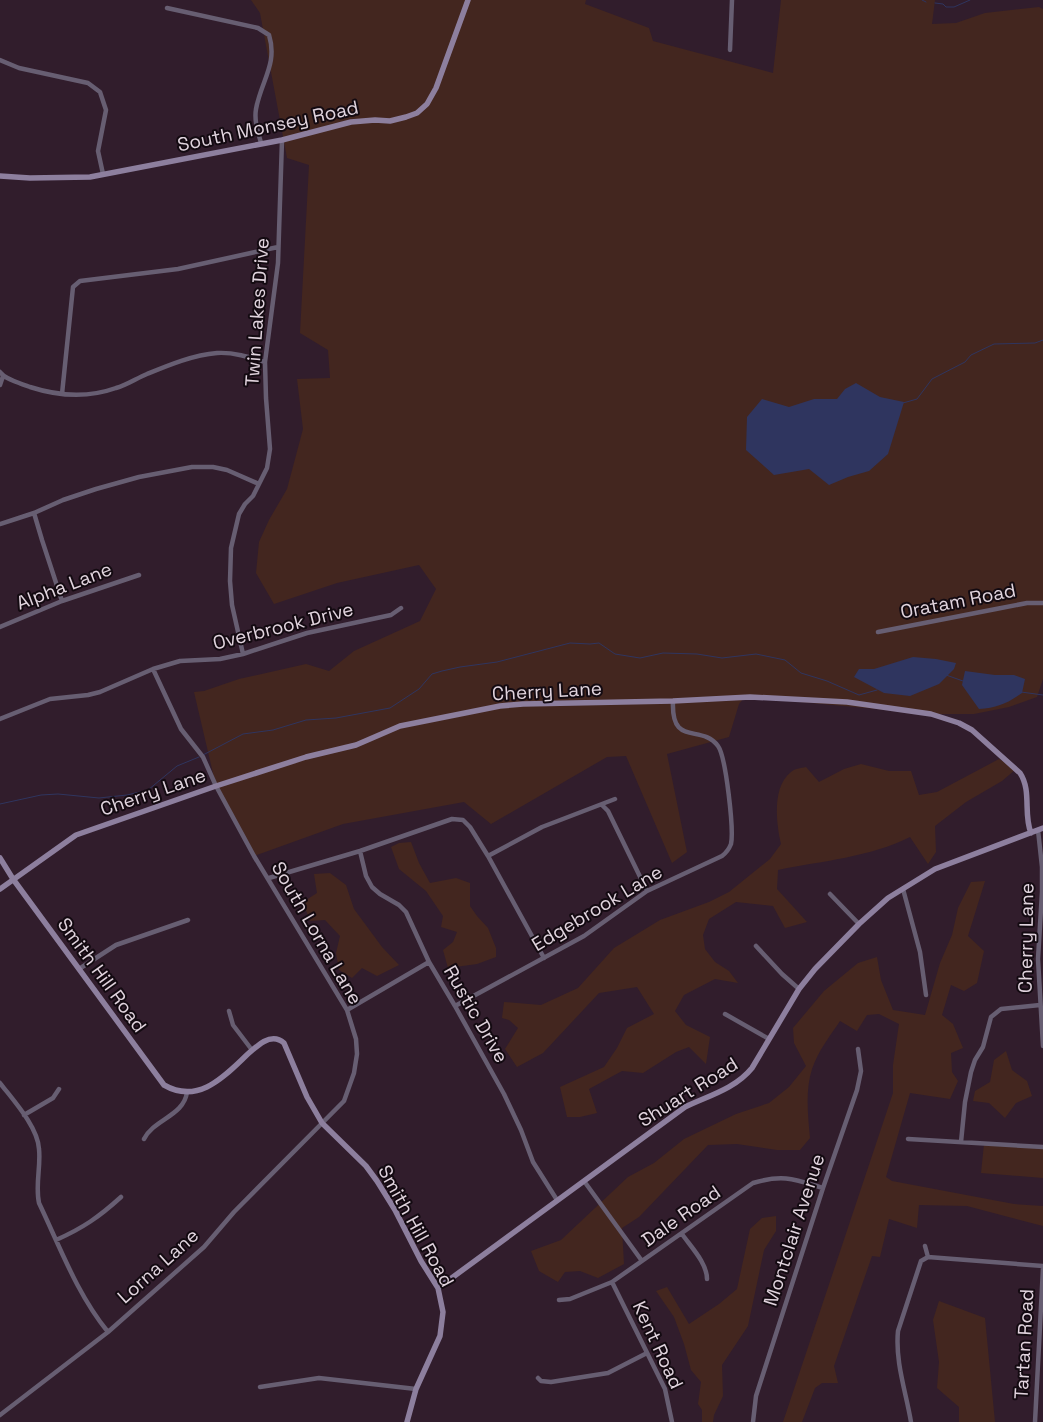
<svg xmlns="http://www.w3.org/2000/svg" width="1043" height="1422" viewBox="0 0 1043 1422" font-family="'Space Grotesk',sans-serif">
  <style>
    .green { fill: #43261f }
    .water { fill: #2f355f }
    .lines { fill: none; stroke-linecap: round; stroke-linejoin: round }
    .stream { stroke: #2f355f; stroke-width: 1 }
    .street { stroke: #675e72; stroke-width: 4.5 }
    .secondary { stroke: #8d7f9e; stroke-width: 5.5 }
    .labels { text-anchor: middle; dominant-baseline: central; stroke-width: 4; stroke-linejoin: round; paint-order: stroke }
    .street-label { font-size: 19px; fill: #e1d4de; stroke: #130a11 }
  </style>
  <rect width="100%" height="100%" fill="#311d2c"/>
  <path class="green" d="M251,0H586L585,4L649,28L653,41L773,73L781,0H935L932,24L956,23L985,13L1039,7L1043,9V679L1037,697L1009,707L974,714H931L745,697L739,704L729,737L667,754L687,852L672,863L626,756L607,757L491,824L464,802L343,824L254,856L216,786L194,692L204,691L239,679L306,664L329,671L354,651L420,621L436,589L419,565L337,583L274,604L256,573L259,542L269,520L287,489L303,429L297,379L330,378L328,350L300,333L309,165L287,158L260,13Z
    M999,759L1016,769L1002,781L966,802L935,826L936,852L928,864L910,837C871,857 821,861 778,870L777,889L807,922L785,928L773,906L736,902L709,919L703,935L705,949L715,962L729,971L738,983L715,979L684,995L675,1011L686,1025L710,1037L706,1064L689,1047L676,1052L643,1073L622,1071L589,1089L597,1113L580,1117H567L560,1087L604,1067L617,1048L627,1028L654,1014L637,987L599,993L543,1053L517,1067L505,1049L518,1028L509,1020L502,1018L504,1002L541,1005L578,988L614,948L660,920L709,902L729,892L770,859L781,844C776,822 772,787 791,772C794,769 801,768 806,767L819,782L844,769L861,764L889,771H911L919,795L937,792Z
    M411,842L419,863L430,883L456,878L470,883V906L477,916L488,928L496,948V957L477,964L448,968L443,950L453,942L457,932L441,927L443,916L426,891L399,869L391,847L399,843Z
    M330,873L346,885L354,909L382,947L399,965L377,976L362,968L352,978L339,970L336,953L340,936L325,920L310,921L303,902L317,893L314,874Z
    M985,881L968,936L984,951L977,983L964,991L951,985L942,1015L953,1024L963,1048L951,1053L952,1072L958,1081L950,1099L910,1093L886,1177L892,1181L1014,1204L1043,1206V1226L967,1206L919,1205L917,1228L889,1219L880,1257L872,1256L834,1366L838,1383H822L815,1388L802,1422H783L893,1093V1065L899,1024L879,1014L867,1015L857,1031L840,1021C830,1036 818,1051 812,1069C805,1091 808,1116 810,1138L800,1150H777L737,1144L708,1145L639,1217L622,1228L624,1264L598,1278L580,1271L565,1272L558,1282L539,1271L531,1251L561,1240L628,1177L654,1163L684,1139L736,1114L769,1103L789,1087L806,1066L794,1043L793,1028L824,991L858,963L877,957L881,980L893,1010L925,1015L940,963L952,935L958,908L971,882Z
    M1006,1051L1012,1070L1027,1081L1032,1096L1016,1103L1005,1118L989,1103L973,1101L975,1091L990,1082L994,1060Z
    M984,1144L1043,1145V1178L981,1173Z
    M776,1216V1231L764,1250L748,1326L722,1365L723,1396L714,1415L713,1422H702V1410L698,1404L701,1382L691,1370L684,1344L674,1317L656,1291L667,1287L689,1324L719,1304L737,1289L750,1229L762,1218Z
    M939,1301L985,1318L995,1422H959V1407L937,1388L939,1362L933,1320Z"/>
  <path class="water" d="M856,383L880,397L904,402L888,454L869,471L848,477L829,485L809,469L774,475L746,450L747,417L762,399L789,407L814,399H837L845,389Z
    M913,657L936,659L956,663L954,669L939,684L910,696L884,693L854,677L859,669H874Z
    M965,671L995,675H1014L1025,679L1022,693C1008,703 997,708 979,709L962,685Z"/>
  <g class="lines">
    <path class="stream" d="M922,0L926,2
      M935,3L943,4L946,7H954L970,0
      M903,403L917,399L932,379L965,362L971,355L994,344L1035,343L1043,340
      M946,675L963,681
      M1021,692L1043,695
      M203,755L243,734L273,730L306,720L336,718L390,708L419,689L432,674L442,671L460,667L497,662L570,643L590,644L599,643L615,654L640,658L663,653L697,654L722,658L756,654L785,660L801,673L827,681L859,695L877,690
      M0,804L41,795L58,794L99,798L127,795L148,790L177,766L199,757"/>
    <path class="street" d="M167,8L258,28L269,35C278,64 261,81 256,109C254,121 258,132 261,143
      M730,50L732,0
      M0,60L19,68L88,83L100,92L106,110L98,151L103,174
      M0,372C6,380 20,383 30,387C58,396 88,398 116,388C127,385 137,378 147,374C169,365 193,355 217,353C233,352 249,357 265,362
      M0,385L3,376
      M62,394L73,287L80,281L178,269L278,247
      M34,513L42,540L62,601
      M0,524L34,513L63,500L96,489L139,477L192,467H213L227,470L259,484
      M0,627L62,601L139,575
      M878,632L996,609L1027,603H1043
      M243,654L232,605L230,581L231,548L239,514L245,504L253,496L267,468L270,449L266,398L265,362L278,263L282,140
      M0,719L50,699L88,695L100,692L153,669L180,661L220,659L243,654L307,633L391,615L401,608
      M602,805L608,811L647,891
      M1038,830L1042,867V892L1038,959L1043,1046
      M360,851L366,876L372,887L380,894L399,905L406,912L429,962L455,1006L504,1094L521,1130L533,1162L557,1200
      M488,856L542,827L615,799
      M269,878L360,851L452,819L463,820L470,827L488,856L544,958
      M903,889L920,952L926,995
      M830,894L859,924
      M756,946L782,974L799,989
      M79,969L116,945L188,920
      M455,1006L584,936L647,891L722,856C726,853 729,849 731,844C734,830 726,757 718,746C701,723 671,748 673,701
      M347,1010L429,962
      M229,1011L233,1025L252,1050
      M725,1014L769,1039
      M0,1083C13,1100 38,1127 39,1149C41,1167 35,1185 39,1203C60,1247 77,1294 108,1332
      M24,1115L53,1098L59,1089
      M144,1139C154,1119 184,1116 187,1092
      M908,1139L1043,1147
      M961,1142L965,1102L971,1072L975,1060L983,1047L991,1017L1001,1009L1040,1005
      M584,1181L642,1261
      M682,1234C691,1247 707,1263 707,1279
      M56,1240C83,1228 99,1217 121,1197
      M928,1257L1043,1266
      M612,1282L665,1389L672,1422
      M559,1300L570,1299L612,1282L753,1183C783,1174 794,1179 823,1188
      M538,1378L541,1381L551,1382L608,1373L647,1353
      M260,1387L319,1378L416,1389
      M0,1415L108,1332L204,1247L234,1212L344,1101L354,1073L357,1054L356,1039L347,1010L254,856L216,786L203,757L181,729L153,669
      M753,1422L756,1396L823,1188L857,1090L861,1071L858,1049
      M911,1422C906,1392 895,1362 898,1331L921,1261L928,1257L925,1246
      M1035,1422L1043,1268"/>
    <path class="secondary" d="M0,176L30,178L90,177L282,140L351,122L375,120L390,121L406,117L417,113L427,104L436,88L468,0
      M0,858L13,879L164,1085C221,1118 255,1017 284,1043L307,1097L322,1123L366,1166L377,1181L395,1210L421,1261L438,1288L443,1312L440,1336L416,1389L407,1422
      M0,889L76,835L216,786L306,757L356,745L400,726L500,706L523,704L673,701L750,697L847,702L931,714L959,723L972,730L1020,773C1032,791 1023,814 1031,833
      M438,1288L685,1107C708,1096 735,1089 752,1068L799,989L815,969L859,924L888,898L935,869L1043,828"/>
  </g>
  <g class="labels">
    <g class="street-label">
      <text transform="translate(268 126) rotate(-12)">South Monsey Road</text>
      <text transform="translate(257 312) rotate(-86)">Twin Lakes Drive</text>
      <text transform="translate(64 586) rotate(-21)">Alpha Lane</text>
      <text transform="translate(958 601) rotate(-11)">Oratam Road</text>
      <text transform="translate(283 626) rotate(-14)">Overbrook Drive</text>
      <text transform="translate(547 691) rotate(-3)">Cherry Lane</text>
      <text transform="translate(153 792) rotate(-19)">Cherry Lane</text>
      <text transform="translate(597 908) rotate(-31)">Edgebrook Lane</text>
      <text transform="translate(317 933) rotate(60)">South Lorna Lane</text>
      <text transform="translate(1026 938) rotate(-89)">Cherry Lane</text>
      <text transform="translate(102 975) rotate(54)">Smith Hill Road</text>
      <text transform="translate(476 1014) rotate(60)">Rustic Drive</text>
      <text transform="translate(688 1092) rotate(-32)">Shuart Road</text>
      <text transform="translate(681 1216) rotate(-35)">Dale Road</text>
      <text transform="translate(416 1226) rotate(61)">Smith Hill Road</text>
      <text transform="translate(794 1230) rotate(-72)">Montclair Avenue</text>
      <text transform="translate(158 1266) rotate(-42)">Lorna Lane</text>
      <text transform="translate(1024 1344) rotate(-87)">Tartan Road</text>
      <text transform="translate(658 1345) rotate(65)">Kent Road</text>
    </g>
  </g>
</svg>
